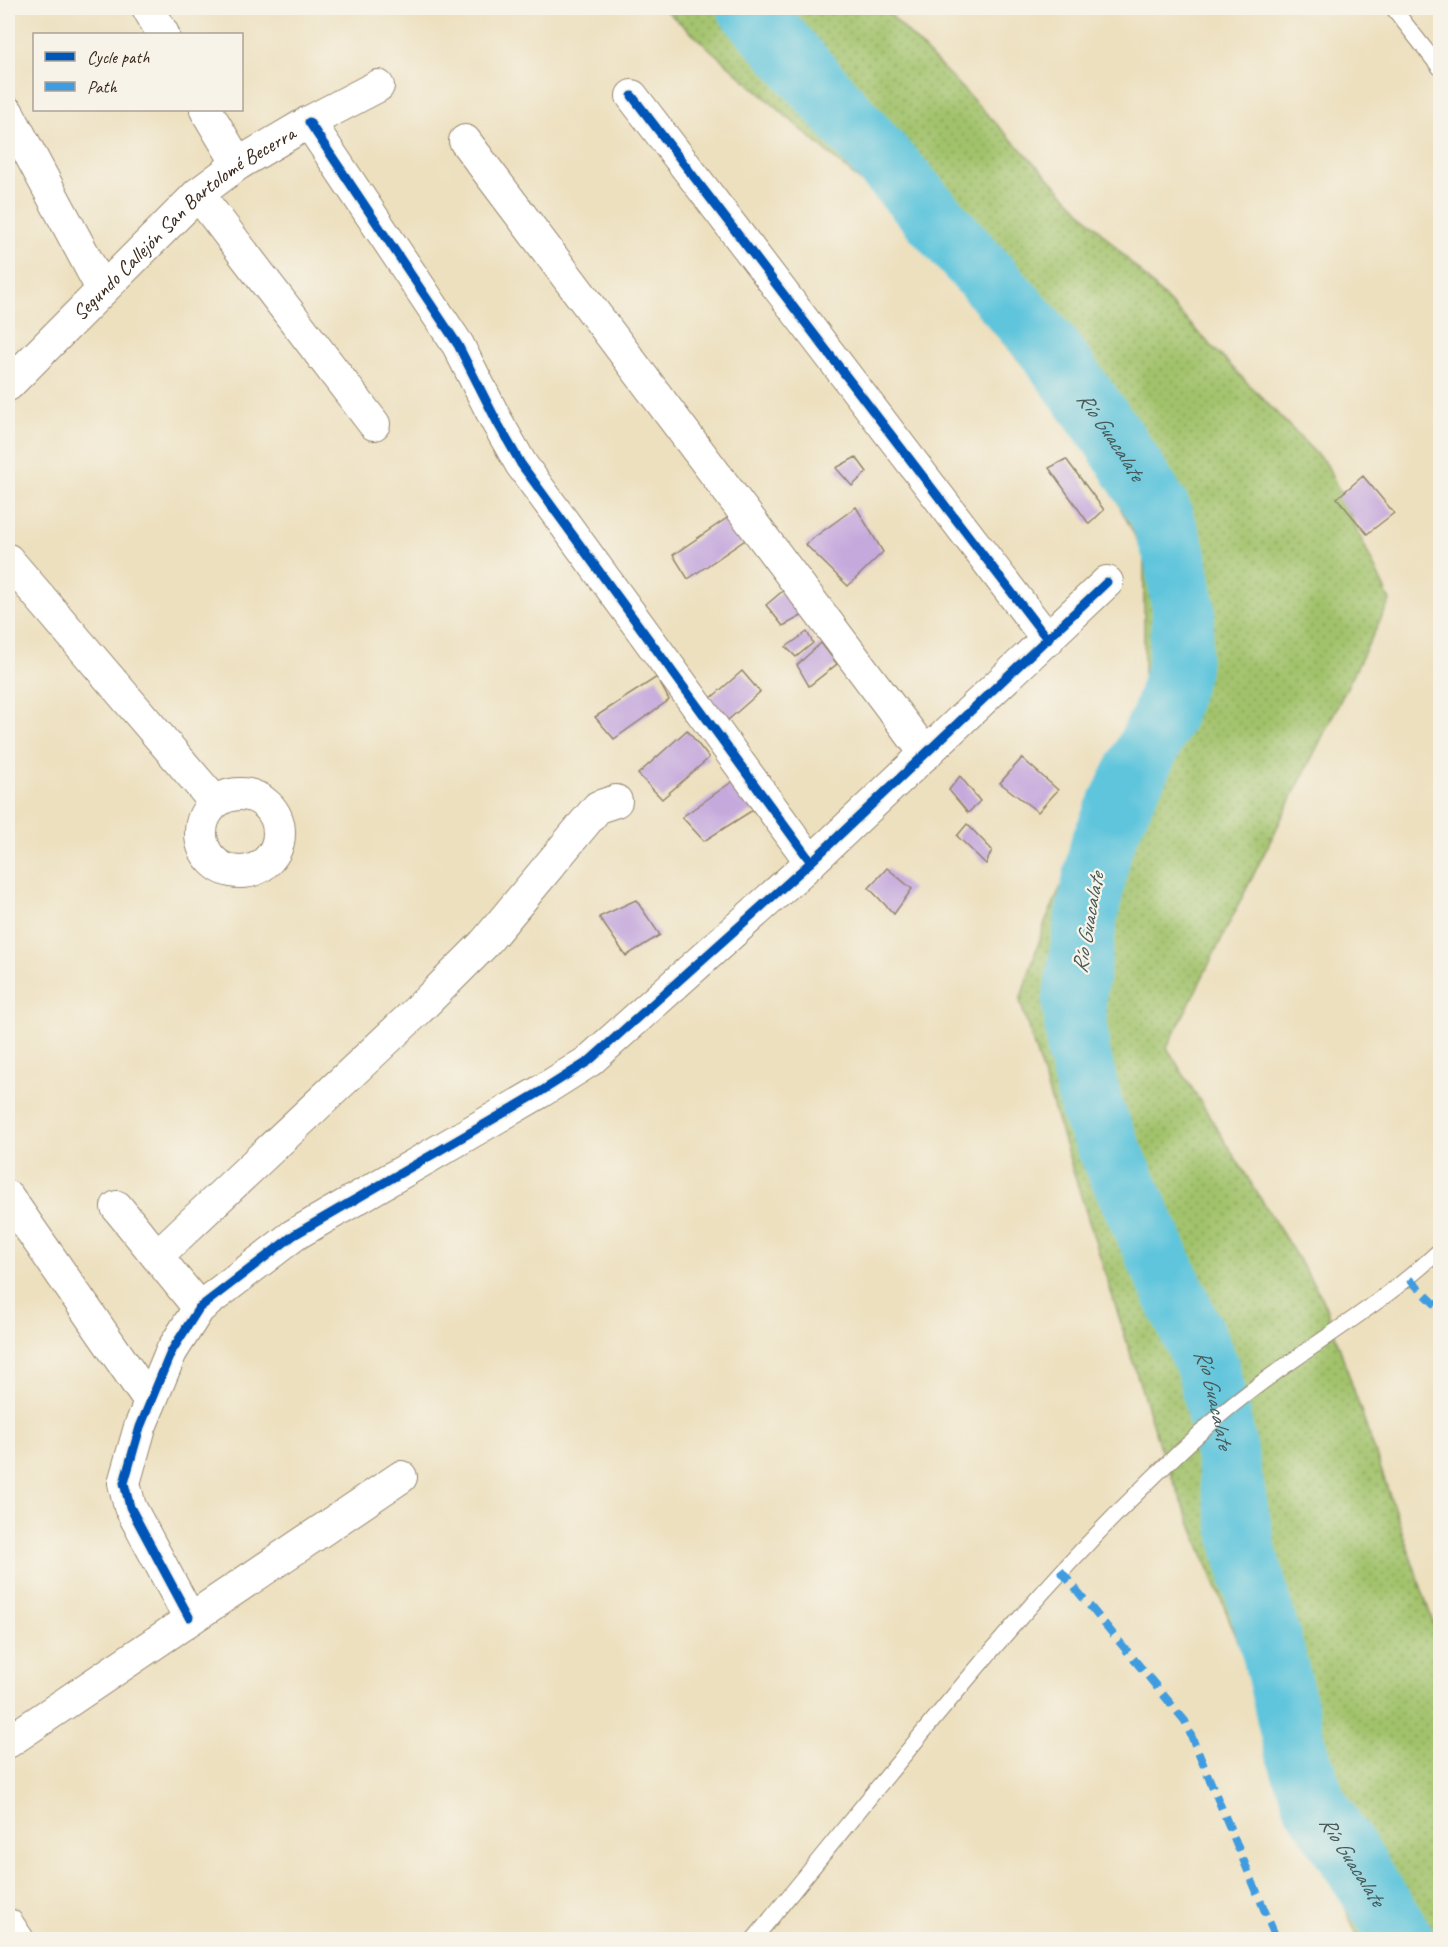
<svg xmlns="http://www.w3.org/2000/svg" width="1448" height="1947" viewBox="0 0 1448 1947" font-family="Caveat,sans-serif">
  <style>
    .grass { fill: url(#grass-dots); stroke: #6e7644; stroke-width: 1.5 }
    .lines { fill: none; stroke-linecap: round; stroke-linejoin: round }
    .river { stroke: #5ec5dc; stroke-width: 63 }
    .building { fill: #c5a9dd }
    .lane-casing { stroke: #94856e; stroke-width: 17 }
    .street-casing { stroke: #94856e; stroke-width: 34 }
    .lane { stroke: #fff; stroke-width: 15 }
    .street { stroke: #fff; stroke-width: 32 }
    .quiet { stroke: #3f9ce0; stroke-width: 8; stroke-dasharray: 15 8; stroke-linecap: butt }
    .cycleway-casing { stroke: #f7f3e8; stroke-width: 13 }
    .cycleway { stroke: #0057b8; stroke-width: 9 }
    .labels { text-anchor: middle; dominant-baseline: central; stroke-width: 4.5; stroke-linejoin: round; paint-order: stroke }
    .street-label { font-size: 21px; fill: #3b2a1e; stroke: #f7f3e8 }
    .water-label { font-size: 22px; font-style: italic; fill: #465857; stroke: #f7f3e8 }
  </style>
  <defs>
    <pattern id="grass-dots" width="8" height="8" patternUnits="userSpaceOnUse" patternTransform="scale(1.5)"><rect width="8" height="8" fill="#a1c26b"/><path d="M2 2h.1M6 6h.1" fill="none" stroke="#849e57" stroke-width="1.8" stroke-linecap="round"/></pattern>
  </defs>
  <rect width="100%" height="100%" fill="#f7f3e8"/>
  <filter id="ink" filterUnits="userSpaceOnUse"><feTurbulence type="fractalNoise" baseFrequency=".0167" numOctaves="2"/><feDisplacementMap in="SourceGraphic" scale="12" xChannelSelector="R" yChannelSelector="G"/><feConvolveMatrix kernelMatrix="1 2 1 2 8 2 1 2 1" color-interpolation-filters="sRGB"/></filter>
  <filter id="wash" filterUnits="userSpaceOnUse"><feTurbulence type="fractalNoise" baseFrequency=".008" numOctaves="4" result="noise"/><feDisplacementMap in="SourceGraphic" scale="24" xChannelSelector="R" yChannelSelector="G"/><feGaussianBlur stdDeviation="1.35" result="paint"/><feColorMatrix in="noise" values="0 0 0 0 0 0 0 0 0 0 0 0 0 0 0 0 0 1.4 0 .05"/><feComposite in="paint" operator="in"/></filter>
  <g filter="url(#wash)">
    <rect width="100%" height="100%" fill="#ede0bf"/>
    <path class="grass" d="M663,8H884L1327,465L1390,601L1167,1048L1323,1299L1440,1643V1939H1358L1159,1445L1020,1001L1045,923L1144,697V554L1083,435L876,195Z"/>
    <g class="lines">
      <path class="river" id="s1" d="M749,8L1043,341L1112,436L1159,510L1175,555L1184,611L1178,670L1163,717L1116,812L1101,847L1086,918L1074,1001L1078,1050L1092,1110L1208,1368L1224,1440L1244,1548L1274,1655L1294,1744L1315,1803L1403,1940"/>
    </g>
    <g id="blocks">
      <path class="building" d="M856,457L867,472L852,486L836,468Z
        M1066,459L1104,510L1089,524L1049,468Z
        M1363,476L1394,513L1367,534L1337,498Z
        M856,507L883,552L848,586L805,544Z
        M730,516L748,538L688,579L673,555Z
        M785,589L807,613L783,626L766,605Z
        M807,632L813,643L796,657L786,647Z
        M821,643L837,664L809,686L797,665Z
        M742,671L760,692L727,721L710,699Z
        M657,677L669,700L614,739L595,717Z
        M687,730L709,758L662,799L638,774Z
        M1022,758L1058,790L1038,812L1000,783Z
        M960,776L980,801L968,813L949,790Z
        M733,781L753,810L704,841L682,817Z
        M967,824L992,850L986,864L957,836Z
        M887,868L912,889L894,914L869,888Z
        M636,900L660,935L626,956L599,917Z"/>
    </g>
  </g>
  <g filter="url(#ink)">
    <use href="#blocks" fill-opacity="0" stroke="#94856e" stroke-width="1.5"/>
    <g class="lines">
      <g class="lane-casing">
        <path id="lane" d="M1393,8L1440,68
          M753,1940C899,1764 1039,1577 1209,1425C1280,1361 1369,1317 1440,1250"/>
      </g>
      <g class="street-casing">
        <g id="street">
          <path d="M148,8L163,34"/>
          <path d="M632,96L1048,640"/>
          <path d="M206,110L238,164"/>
          <path d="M8,113L102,289"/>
          <path d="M309,122L458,345L497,422L521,464L811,862"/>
          <path d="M465,141L926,754"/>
          <path d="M198,194L374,424"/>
          <path id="s2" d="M8,385L198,194L238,164L309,122L378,86"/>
          <path d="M8,560L215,802"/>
          <circle cx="240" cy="833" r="39"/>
          <path d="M8,1197L150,1402"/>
          <path d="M117,1207L199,1308"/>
          <path d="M157,1256L418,1010L484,944L598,807L616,801"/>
          <path d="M189,1617L130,1507L124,1483L140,1427L171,1352L199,1308L294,1235L540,1092L589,1061L811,862L1107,582"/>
          <path d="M8,1742L401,1477"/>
          <path d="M8,1925L18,1940"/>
        </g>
      </g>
      <use href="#lane" class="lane"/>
      <use href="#street" class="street"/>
      <path class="quiet" d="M1409,1279L1440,1309
        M1060,1570L1185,1721L1277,1940"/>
      <g class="cycleway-casing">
        <path id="cycleway" d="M632,96L1048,640
          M309,122L458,345L497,422L521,464L811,862
          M189,1617L130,1507L124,1483L140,1427L171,1352L199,1308L294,1235L540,1092L589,1061L811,862L1107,582"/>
      </g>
      <use href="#cycleway" class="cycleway"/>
    </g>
  </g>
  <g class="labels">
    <g class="street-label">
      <text stroke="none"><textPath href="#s2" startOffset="240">Segundo Callejón San Bartolomé Becerra</textPath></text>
    </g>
    <g class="water-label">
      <text stroke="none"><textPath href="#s1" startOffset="561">Río Guacalate</textPath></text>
      <text transform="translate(1088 923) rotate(-80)">Río Guacalate</text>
      <text stroke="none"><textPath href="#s1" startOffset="1588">Río Guacalate</textPath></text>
      <text stroke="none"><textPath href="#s1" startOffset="2074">Río Guacalate</textPath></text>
    </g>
  </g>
  <rect width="1448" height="1947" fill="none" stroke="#f7f3e8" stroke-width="30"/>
  <rect x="33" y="33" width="210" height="78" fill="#f7f3e8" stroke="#aca397" stroke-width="1.5"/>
  <rect x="45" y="52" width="30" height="9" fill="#0057b8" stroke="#aca397" stroke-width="1.5"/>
  <text x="87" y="63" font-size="18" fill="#3b2a1e">Cycle path</text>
  <rect x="45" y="82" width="30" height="9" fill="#3f9ce0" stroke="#aca397" stroke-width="1.5"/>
  <text x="87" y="93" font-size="18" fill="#3b2a1e">Path</text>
</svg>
